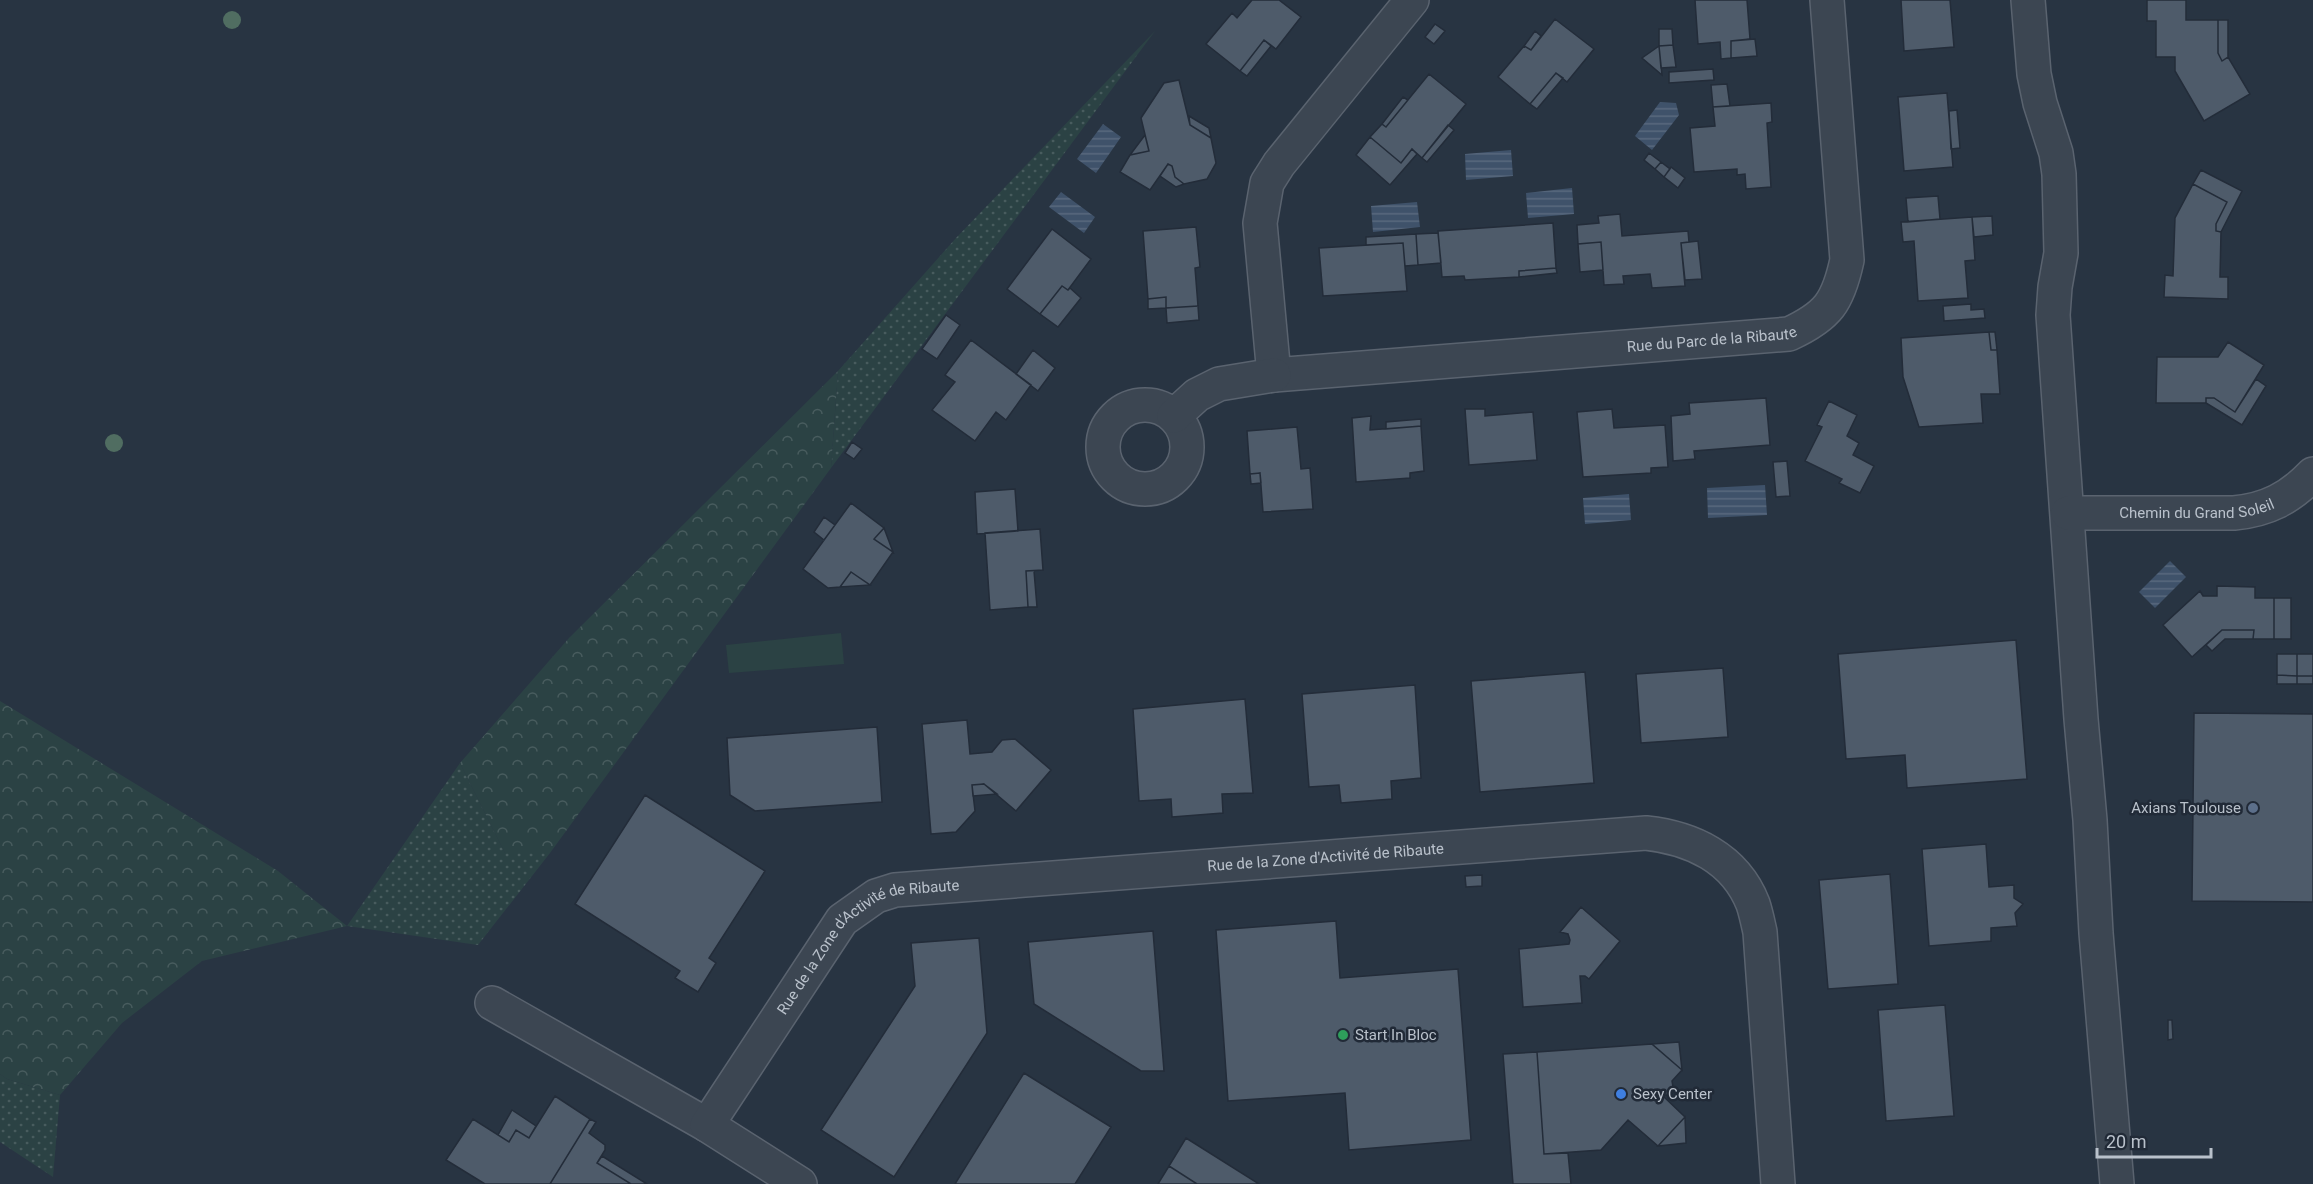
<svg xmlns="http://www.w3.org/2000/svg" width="2313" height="1184" viewBox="0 0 2313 1184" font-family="Roboto,sans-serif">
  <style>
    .grass { fill: url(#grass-dots) }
    .forest { fill: url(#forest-crowns) }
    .pitch { fill: #2b4244 }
    .water { fill: url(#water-rules) }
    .building { fill: #4e5b6a; stroke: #232c39; stroke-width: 1.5 }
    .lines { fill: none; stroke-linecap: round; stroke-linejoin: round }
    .minor-casing { stroke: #5a636f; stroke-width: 36 }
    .minor { stroke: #3c4652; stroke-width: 33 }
    .tree { fill: #506d61 }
    .service-dot { fill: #5c6f8a; stroke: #212a37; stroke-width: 2 }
    .leisure-dot { fill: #2e9e5b; stroke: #212a37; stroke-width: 2 }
    .shop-dot { fill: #3f7fe0; stroke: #212a37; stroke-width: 2 }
    .labels { text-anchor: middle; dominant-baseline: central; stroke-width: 5; stroke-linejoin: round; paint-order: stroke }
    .street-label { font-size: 15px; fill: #b9c1cb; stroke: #212a37 }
    .poi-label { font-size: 15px; fill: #b9c1cb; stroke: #212a37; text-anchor: start }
  </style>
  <defs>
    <pattern id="grass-dots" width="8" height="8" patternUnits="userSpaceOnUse" patternTransform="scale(1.5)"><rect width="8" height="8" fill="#2b4244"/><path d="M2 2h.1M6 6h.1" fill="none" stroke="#485c5e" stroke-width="1.8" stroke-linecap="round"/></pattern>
    <pattern id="forest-crowns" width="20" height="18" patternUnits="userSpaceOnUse" patternTransform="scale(1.5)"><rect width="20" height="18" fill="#2b4244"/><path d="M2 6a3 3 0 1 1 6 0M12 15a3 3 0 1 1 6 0" fill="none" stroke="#485c5e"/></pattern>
    <pattern id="water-rules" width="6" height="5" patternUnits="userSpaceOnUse" patternTransform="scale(1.5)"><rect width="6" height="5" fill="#3f526a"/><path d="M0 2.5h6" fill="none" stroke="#59697e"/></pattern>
  </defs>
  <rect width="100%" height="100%" fill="#283442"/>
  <path class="grass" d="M1155,31L831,468L838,371L956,238Z
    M460,763L505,853H550L478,945L347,926Z
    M0,1074L7,1079L60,1095L53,1177L0,1142Z"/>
  <path class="forest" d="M838,371L831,468L550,853H505L460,763L569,638Z
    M0,701L278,871L347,926L202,961L122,1023L60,1095L7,1079L0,1074Z"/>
  <path class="pitch" d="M841,633L844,664L729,673L726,645Z"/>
  <path class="water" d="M1660,102L1676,103L1679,115L1652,150L1635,136Z
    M1103,124L1121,137L1096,173L1077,159Z
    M1511,150L1513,176L1466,180L1465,154Z
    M1572,188L1574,214L1528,218L1526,193Z
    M1061,192L1095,217L1084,233L1049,207Z
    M1417,202L1420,227L1373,232L1371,206Z
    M1765,485L1767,515L1708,518L1707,488Z
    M1629,494L1631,520L1585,524L1583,498Z
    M2170,561L2186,577L2155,608L2139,592Z"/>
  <path class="building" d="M1252,0H1279L1301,17L1276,49L1264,40L1240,71L1206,44L1232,13L1237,18Z
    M1695,0H1747L1750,39L1731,41V58L1721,59L1720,42L1698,44Z
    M1901,0H1950L1954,47L1904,51Z
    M2147,0H2186V20H2218V53L2222,61L2228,57L2250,94L2204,121L2175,71V57H2156V21H2147Z
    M1555,19L1594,49L1567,82L1556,73L1530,104L1498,77L1524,46L1531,50Z
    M2218,20H2228V57L2222,61L2218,53Z
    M1435,24L1445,31L1434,44L1425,37Z
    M1659,29H1672L1673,45L1659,46Z
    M1535,31L1541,36L1531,50L1524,46Z
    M1755,39L1757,56L1731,58V41Z
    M1264,40L1271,46L1247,76L1240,71Z
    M1673,45L1676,67L1661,68L1659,46Z
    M1659,46L1662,75L1642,58Z
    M1713,69L1714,80L1669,83V72Z
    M1556,73L1563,78L1537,109L1530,104Z
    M1429,74L1466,104L1422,158L1412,149L1401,163L1370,137L1382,124L1386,127Z
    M1179,80L1190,125L1211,138L1216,163L1207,179L1184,184L1175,177L1172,166L1168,164L1150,190L1120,172L1130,155L1149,151L1141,118L1164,83Z
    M1727,84L1730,106L1713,107L1711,85Z
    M1947,93L1953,167L1904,171L1898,97Z
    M1403,97L1408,100L1386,127L1382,124Z
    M1771,103L1772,122L1767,123L1771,187L1746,189L1745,174L1737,175V169L1694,172L1690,128L1715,126L1713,107Z
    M1957,110L1960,148L1951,149L1949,111Z
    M1189,116L1209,128L1211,138L1190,125Z
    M1448,125L1454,130L1427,162L1422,158Z
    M1145,135L1149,151L1130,155Z
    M1370,137L1401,163L1412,149L1417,154L1390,185L1356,155Z
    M1649,153L1661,162L1655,169L1644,160Z
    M1661,162L1670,169L1664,177L1655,169Z
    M1168,164L1172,166L1175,177L1184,184L1176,187L1160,176Z
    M1671,167L1685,178L1678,188L1664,177Z
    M2201,170L2242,191L2221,232L2216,231V224L2227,202L2193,184Z
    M2193,184L2227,202L2216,224V231L2221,232L2220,277H2228V299L2164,297L2165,275L2173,276L2175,218Z
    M1938,196L1940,219L1908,222L1906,198Z
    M1620,214L1622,236L1688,231L1689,242L1681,243L1685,286L1652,288L1650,274L1623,276L1624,284L1604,285L1601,242L1578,244L1577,225L1599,223L1598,216Z
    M1992,216L1993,235L1974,237L1972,217Z
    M1972,217L1975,260L1965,261L1968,298L1918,301L1914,241L1903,242L1901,222Z
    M1553,223L1556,268L1519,271V277L1465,280L1464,276L1442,277L1438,231Z
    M1196,227L1200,267L1195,268L1198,306L1166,308V297L1148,299L1143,231Z
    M1052,229L1091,259L1068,290L1062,286L1040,314L1007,289Z
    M1438,233L1441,263L1418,265L1416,234Z
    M1416,234L1418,265L1405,266L1403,243L1366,245V237Z
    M1698,241L1702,279L1685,280L1681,243Z
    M1601,242L1603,270L1580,272L1578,244Z
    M1403,243L1407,291L1323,296L1319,248Z
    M1556,268L1557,273L1519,277V271Z
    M1062,286L1068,290L1070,288L1081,298L1058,327L1040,314Z
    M1166,297V308L1148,309V299Z
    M1971,304V310L1984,309L1985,318L1944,321L1943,306Z
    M1198,306L1199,320L1167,323L1166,308Z
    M946,315L960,325L937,359L922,349Z
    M1989,332H1995L1997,350H1991Z
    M1989,332L1991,350H1997L2000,394H1981L1983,423L1919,427L1903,377L1901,338Z
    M971,340L1031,385L1006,420L996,412L975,441L932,410L955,382L945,375Z
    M2228,342L2264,365L2235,412L2214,398H2206V403H2156L2157,357H2218Z
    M1033,350L1055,368L1038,391L1016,374Z
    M2256,379L2266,386L2242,425L2206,403V398H2214L2235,412Z
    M1766,398L1770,445L1694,451L1695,459L1673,461L1671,416L1690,414L1689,403Z
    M1829,401L1857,415L1847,436L1859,443L1853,455L1874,466L1860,493L1839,483L1842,479L1805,461L1822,427L1817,425Z
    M1465,409H1485V416L1533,412L1537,460L1469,465Z
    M1612,409L1614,428L1665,425L1668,467L1651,468V473L1583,477L1577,412Z
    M1371,416L1370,430L1421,426L1424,471L1410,473V478L1356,482L1352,418Z
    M1421,419V426L1386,429V422Z
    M1297,427L1301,469L1310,468L1313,509L1263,512L1260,473L1250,474L1247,431Z
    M852,442L862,449L854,459L845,453Z
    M1787,461L1790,496L1776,497L1773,462Z
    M1260,473L1261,483L1251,484L1250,474Z
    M1015,489L1018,531L977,534L975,492Z
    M851,503L884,528L874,539L893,552L870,585L851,572L840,587L828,588L803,569Z
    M824,517L835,525L824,540L814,532Z
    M884,528L893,552L874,539Z
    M1040,529L1043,570L1026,571L1028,607L990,610L985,533Z
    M1026,571H1034L1037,607H1028Z
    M851,572L870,585L840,587Z
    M2217,586L2255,587V598H2274V639H2253L2254,630H2222L2192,657L2163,625L2200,591L2203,596H2217Z
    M2274,598H2291V639H2274Z
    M2222,630H2254L2253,639H2225L2212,651L2206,645Z
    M2016,640L2027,779L1907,788L1905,755L1846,759L1838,654Z
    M2277,654H2297V676L2277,675Z
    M2297,654H2313V676H2297Z
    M1723,668L1728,737L1641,743L1636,674Z
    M1585,672L1594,783L1480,792L1471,681Z
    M2277,675L2297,676V684H2277Z
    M2297,676H2313V684H2297Z
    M1415,685L1421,778L1391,781L1392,799L1341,803L1339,785L1309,787L1302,694Z
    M1245,699L1253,793L1222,794L1223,813L1172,817L1171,799L1139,801L1133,709Z
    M2194,713L2313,714V902L2192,901Z
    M967,720L970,754L992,752L1002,740L1015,739L1051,770L1016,811L984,784L972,785L975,811L956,832L931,834L922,724Z
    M877,727L882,802L755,811L730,795L727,738Z
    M984,784L997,794L973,796L972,785Z
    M645,795L765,871L709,958L716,963L698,992L675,978L680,971L575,904Z
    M1986,844L1989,887L2014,885V898L2023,904L2015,913L2017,926L1991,928V941L1929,946L1922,849Z
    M1890,874L1898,984L1828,989L1819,880Z
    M1482,875V886L1466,887L1465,876Z
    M1581,907L1620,941L1589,979L1585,976H1580L1582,1003L1523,1007L1519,949L1569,944L1570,940L1568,934L1560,932Z
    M1336,921L1340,978L1458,969L1471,1140L1349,1150L1345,1093L1228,1101L1216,930Z
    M1153,931L1164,1071H1141L1034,1004L1028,942Z
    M979,938L987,1033L894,1177L821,1130L915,986L911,943Z
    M1945,1005L1954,1116L1886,1121L1878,1010Z
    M2168,1020H2172L2173,1039L2168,1040Z
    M1679,1042L1682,1070L1652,1044Z
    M1652,1044L1682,1070L1672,1081L1674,1092L1670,1095H1662L1685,1117L1658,1146L1628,1120L1601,1150L1544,1154L1537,1052Z
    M1537,1052L1544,1154L1568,1153L1571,1184H1513L1503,1054Z
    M1024,1073L1111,1127L1075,1184H955Z
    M555,1096L590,1119L550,1184H485L446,1160L473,1119L509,1142L516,1130L529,1138Z
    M512,1110L536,1126L529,1138L516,1130L509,1142L498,1135Z
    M1685,1117L1686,1143L1658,1146Z
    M590,1119L596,1122L589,1133L605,1145V1150L597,1163L631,1184H550Z
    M1186,1138L1259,1184H1197L1169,1166Z
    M602,1156L647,1184H631L597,1163Z
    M1169,1166L1197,1184H1158Z"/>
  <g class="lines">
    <g class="minor-casing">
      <g id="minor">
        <path id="s1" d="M1412,0L1279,164L1267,183L1260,223L1274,375L1789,334C1828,316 1838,302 1847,260L1827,0"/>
        <path d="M2028,0L2034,74L2040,103L2056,153L2059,174L2061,253L2055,287L2053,315L2081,719L2090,820L2096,933L2117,1184"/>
        <circle cx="1145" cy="447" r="42"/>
        <path d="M1174,416L1197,395L1219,384L1274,375"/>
        <path id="s2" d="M2068,513H2234C2267,510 2290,498 2313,474"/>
        <path d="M492,1003L707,1125"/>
        <path id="s3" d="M800,1184L707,1125L842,920L876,896L895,890L1646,833C1692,838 1735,858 1753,904C1756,913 1758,923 1760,932L1778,1184"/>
      </g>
    </g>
    <use href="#minor" class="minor"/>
  </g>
  <g class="tree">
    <circle cx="232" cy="20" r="9"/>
    <circle cx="114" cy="443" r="9"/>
  </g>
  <circle class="service-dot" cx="2253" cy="808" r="6"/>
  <circle class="leisure-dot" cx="1343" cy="1035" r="6"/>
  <circle class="shop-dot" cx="1621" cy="1094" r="6"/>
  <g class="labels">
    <g class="street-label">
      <text stroke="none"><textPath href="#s1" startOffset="866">Rue du Parc de la Ribaute</textPath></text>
      <text stroke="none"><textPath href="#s2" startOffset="129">Chemin du Grand Soleil</textPath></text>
      <text stroke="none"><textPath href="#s3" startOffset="849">Rue de la Zone d'Activité de Ribaute</textPath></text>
      <text stroke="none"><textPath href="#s3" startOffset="363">Rue de la Zone d'Activité de Ribaute</textPath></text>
    </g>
    <g class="poi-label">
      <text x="2241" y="808" text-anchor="end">Axians Toulouse</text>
      <text x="1355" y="1035">Start In Bloc</text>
      <text x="1633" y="1094">Sexy Center</text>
    </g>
  </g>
  <path d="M2097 1148v9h114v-9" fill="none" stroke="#b9c1cb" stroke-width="3"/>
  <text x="2106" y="1148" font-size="18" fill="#b9c1cb" stroke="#212a37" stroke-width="4.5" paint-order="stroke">20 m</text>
</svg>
